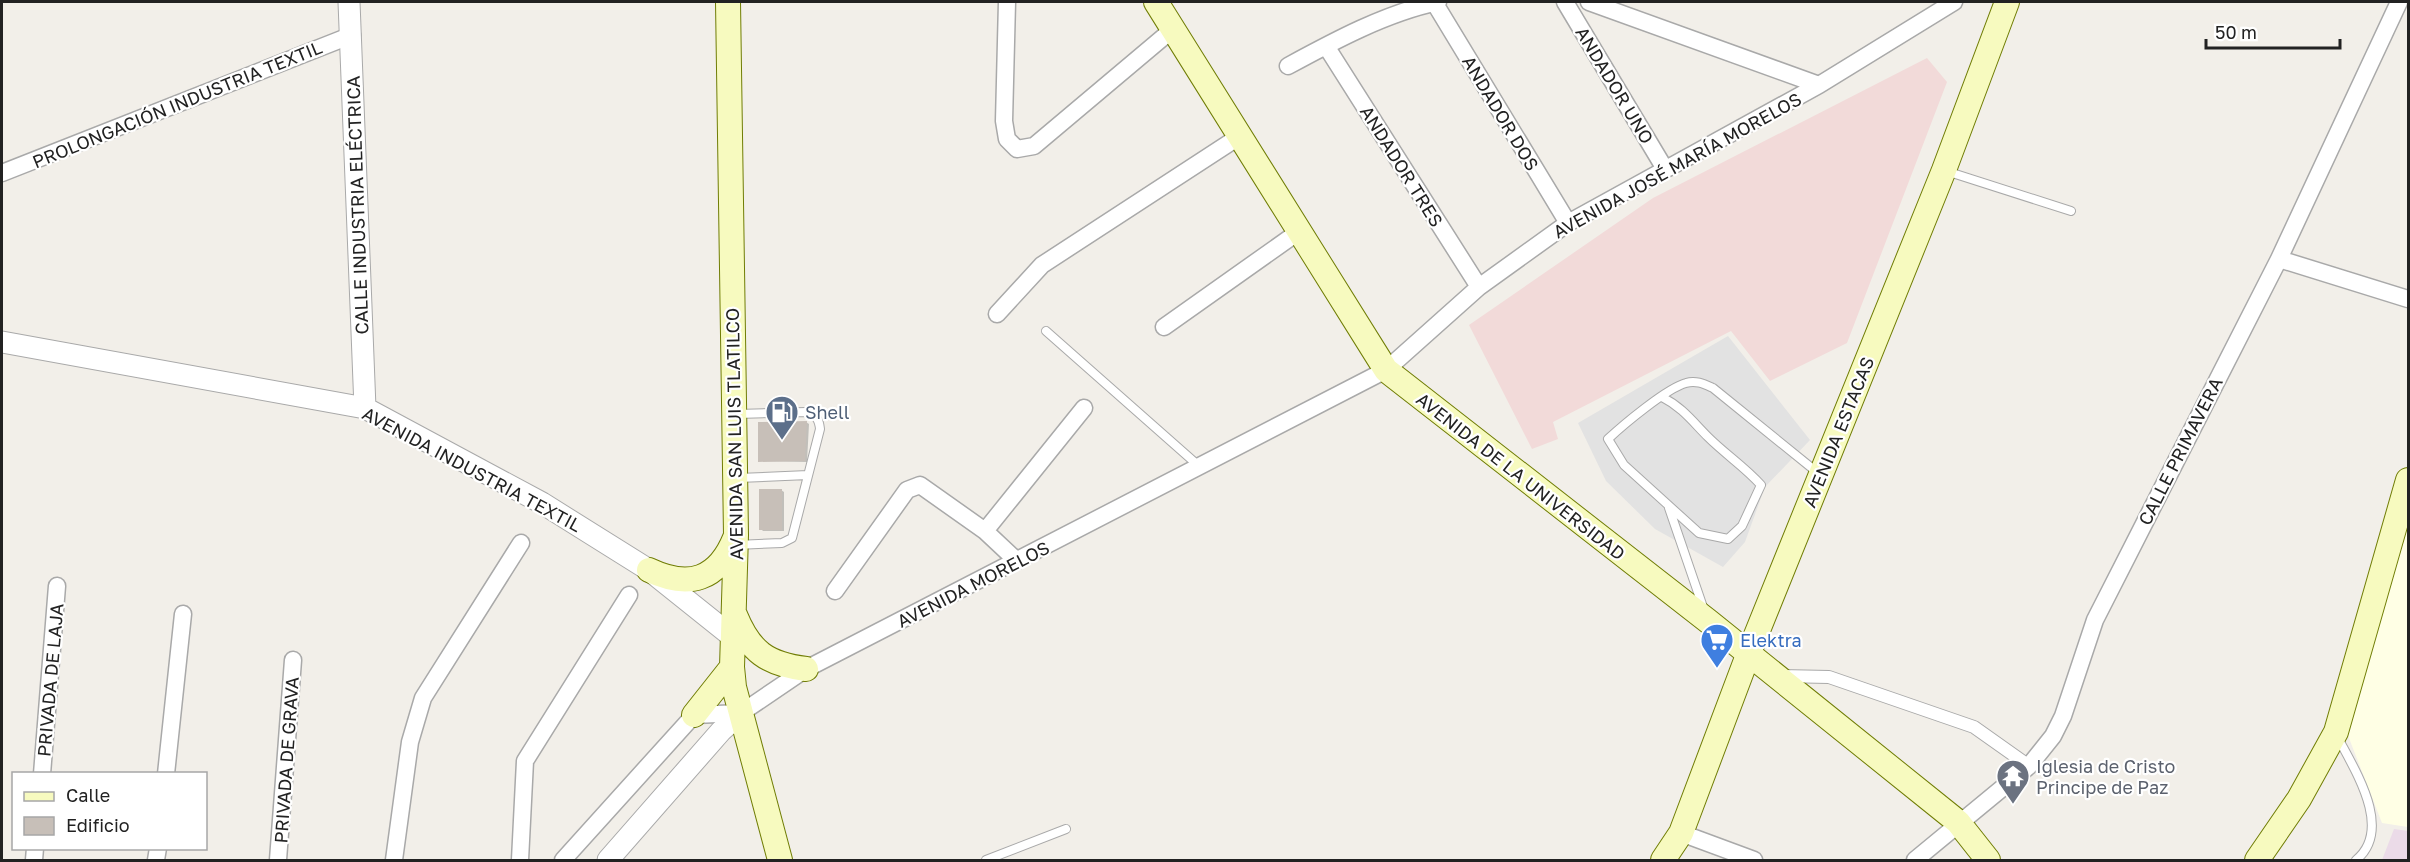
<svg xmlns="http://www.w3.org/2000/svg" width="2410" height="862" viewBox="0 0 2410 862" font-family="'Golos Text',sans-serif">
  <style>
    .commercial { fill: #f2dad9 }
    .industrial { fill: #ebdbe8 }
    .education { fill: #ffffe5 }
    .parking { fill: #e2e2e2 }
    .shadow { fill: #0003 }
    .building { fill: #c7bfb8 }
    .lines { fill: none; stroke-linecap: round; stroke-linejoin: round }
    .service-casing { stroke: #a9a9a9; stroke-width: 10 }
    .pedestrian-casing { stroke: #a9a9a9; stroke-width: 14 }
    .minor-casing { stroke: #a9a9a9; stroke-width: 19 }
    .tertiary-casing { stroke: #a9a9a9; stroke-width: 23 }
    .secondary-casing { stroke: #707d05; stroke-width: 26 }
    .service { stroke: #fff; stroke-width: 8 }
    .pedestrian { stroke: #fff; stroke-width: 12 }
    .minor { stroke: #fff; stroke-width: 16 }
    .tertiary { stroke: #fff; stroke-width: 21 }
    .secondary { stroke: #f7fabf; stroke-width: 24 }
    .labels { text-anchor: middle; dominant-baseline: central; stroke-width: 4.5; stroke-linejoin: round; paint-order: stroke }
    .street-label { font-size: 18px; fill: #222; stroke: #fff }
    .service-label { font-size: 18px; fill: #4e5e75; stroke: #fff; text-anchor: start }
    .shop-label { font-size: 18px; fill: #366cbe; stroke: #fff; text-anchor: start }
    .worship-label { font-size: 18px; fill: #5b616d; stroke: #fff; text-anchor: start }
  </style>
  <rect width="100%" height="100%" fill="#f2efe9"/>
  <path class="commercial" d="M1927,58L1947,82L1847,343L1770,381L1731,331L1553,422L1558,439L1532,449L1469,325L1653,198Z"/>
  <path class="industrial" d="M2394,829L2408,831V860H2382Z"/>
  <path class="education" d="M2408,521V827L2382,823L2347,733Z"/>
  <path class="parking" d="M1728,336L1810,440L1765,487L1745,542L1723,567L1655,529L1606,481L1578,423Z"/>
  <path class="shadow" d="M806,422L809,424L807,462L760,461Z
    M781,490L784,492V531H763L761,529Z"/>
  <path class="building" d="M807,421L805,461L758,462V422Z
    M759,489H782V530H759Z"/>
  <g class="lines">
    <g class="service-casing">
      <path id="service" d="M1946,171L2071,211
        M1046,331L1200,467
        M1662,397C1682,407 1693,422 1708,437C1725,454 1745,467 1761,485L1742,526L1728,539L1699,533L1624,465L1608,439C1623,425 1667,388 1686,383C1696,380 1704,384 1713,388L1818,473
        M738,478L808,475
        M1669,508L1704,610
        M736,545L782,543L792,538L820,429C819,419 816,415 806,412L737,414
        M2337,736C2354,769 2394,829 2356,860
        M986,860L1066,829"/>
    </g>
    <g class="pedestrian-casing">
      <path id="pedestrian" d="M1781,676L1829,677L1974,727L2029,766"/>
    </g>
    <g class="minor-casing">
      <path id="minor" d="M1007,2L1004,121L1007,139L1017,149L1034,146L1173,29
        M1434,2L1568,223
        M1565,2L1665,169
        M1589,2L1819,85
        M1326,46L1479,287
        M1288,66C1334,41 1386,13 1438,2
        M2,173L352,35
        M2279,259L2408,299
        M997,314L1042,265L1240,136
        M1164,327L1301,230
        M985,531L1084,408
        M835,591L907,490L920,485L985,531L1017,561
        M42,774L57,586
        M166,774L183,614
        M1681,833L1754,860
        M34,860L35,848
        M156,860L158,848
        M278,860L293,660
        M394,860L410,742L423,698L521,543
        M520,860L525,761L629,595
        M563,860L694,715L741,713L806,669L1386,370L1479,287L1568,223L1819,85L1954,2
        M1915,860L2029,766L2053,736L2063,716L2095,620L2279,259L2399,2"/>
    </g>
    <g class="tertiary-casing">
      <path id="tertiary" d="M349,2L365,408
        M2,342L365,408L542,503L649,570L734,638
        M608,860L721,731L741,713"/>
    </g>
    <g class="secondary-casing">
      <path id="secondary" d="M728,2L736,535L732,667L734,687L780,860
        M1156,2L1386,370L1708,621L1958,822L1988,860
        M649,570C689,589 718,580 735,538
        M735,615C750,652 767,664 806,669
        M694,715L732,667
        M1663,860L1681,833L1748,655L1944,170L2007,2
        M2257,860L2299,799L2336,732L2408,480"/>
    </g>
    <use href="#service" class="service"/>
    <use href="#pedestrian" class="pedestrian"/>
    <use href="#minor" class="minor"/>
    <use href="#tertiary" class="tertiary"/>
    <use href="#secondary" class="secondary"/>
  </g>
  <defs>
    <g id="fuel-pin" transform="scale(1.725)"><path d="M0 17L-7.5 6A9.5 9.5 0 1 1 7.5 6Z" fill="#5c6f8a" stroke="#fff"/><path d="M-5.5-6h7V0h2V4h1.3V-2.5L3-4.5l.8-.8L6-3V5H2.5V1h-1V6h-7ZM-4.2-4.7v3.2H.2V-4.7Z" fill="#fff"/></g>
    <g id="supermarket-pin" transform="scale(1.725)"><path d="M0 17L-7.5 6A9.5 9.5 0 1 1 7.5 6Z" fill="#3f7fe0" stroke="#fff"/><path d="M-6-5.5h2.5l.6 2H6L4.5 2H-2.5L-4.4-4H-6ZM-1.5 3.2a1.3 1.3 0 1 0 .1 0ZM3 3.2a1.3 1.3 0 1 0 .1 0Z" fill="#fff"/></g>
    <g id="temple-pin" transform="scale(1.725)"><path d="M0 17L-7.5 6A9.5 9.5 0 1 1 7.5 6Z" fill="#6b7280" stroke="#fff"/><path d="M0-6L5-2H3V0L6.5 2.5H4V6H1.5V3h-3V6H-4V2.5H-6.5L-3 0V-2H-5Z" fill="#fff"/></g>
  </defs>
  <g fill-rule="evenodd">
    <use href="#fuel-pin" x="782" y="412"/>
    <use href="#supermarket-pin" x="1717" y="640"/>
    <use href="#temple-pin" x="2013" y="776"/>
  </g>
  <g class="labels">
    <g class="street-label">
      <text transform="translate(1615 85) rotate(59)">ANDADOR UNO</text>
      <text transform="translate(177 104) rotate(-22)">PROLONGACIÓN INDUSTRIA TEXTIL</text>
      <text transform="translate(1501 113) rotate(59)">ANDADOR DOS</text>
      <text transform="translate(1677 165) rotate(-29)">AVENIDA JOSÉ MARÍA MORELOS</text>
      <text transform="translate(1402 166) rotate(58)">ANDADOR TRES</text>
      <text transform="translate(357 205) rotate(-92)">CALLE INDUSTRIA ELÉCTRICA</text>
      <text transform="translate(1838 432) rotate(-68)">AVENIDA ESTACAS</text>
      <text transform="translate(734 434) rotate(-91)">AVENIDA SAN LUIS TLATILCO</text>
      <text transform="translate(2180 451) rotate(-63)">CALLE PRIMAVERA</text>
      <text transform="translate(472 469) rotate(28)">AVENIDA INDUSTRIA TEXTIL</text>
      <text transform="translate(1521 476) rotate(38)">AVENIDA DE LA UNIVERSIDAD</text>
      <text transform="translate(973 584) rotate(-27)">AVENIDA MORELOS</text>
      <text transform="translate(50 680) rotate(-85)">PRIVADA DE LAJA</text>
      <text transform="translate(286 760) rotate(-86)">PRIVADA DE GRAVA</text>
    </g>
    <g class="service-label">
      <text x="805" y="412">Shell</text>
    </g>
    <g class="shop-label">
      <text x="1740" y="640">Elektra</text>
    </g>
    <g class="worship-label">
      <text x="2036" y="766">Iglesia de Cristo<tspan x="2036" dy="21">Principe de Paz</tspan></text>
    </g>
  </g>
  <rect width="2410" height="862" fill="none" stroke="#222222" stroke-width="6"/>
  <rect x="12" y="772" width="195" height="78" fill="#ffffff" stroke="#a7a7a7" stroke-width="1.5"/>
  <rect x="24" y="792" width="30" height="9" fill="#f7fabf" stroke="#a7a7a7" stroke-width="1.5"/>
  <text x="66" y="802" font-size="18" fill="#222222">Calle</text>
  <rect x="24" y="817" width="30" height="18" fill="#c7bfb8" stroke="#a7a7a7" stroke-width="1.5"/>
  <text x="66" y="832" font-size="18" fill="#222222">Edificio</text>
  <path d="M2206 39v9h134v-9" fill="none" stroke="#222222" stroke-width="3"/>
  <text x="2215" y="39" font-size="18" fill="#222222" stroke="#ffffff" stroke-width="4.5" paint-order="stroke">50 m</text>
</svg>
